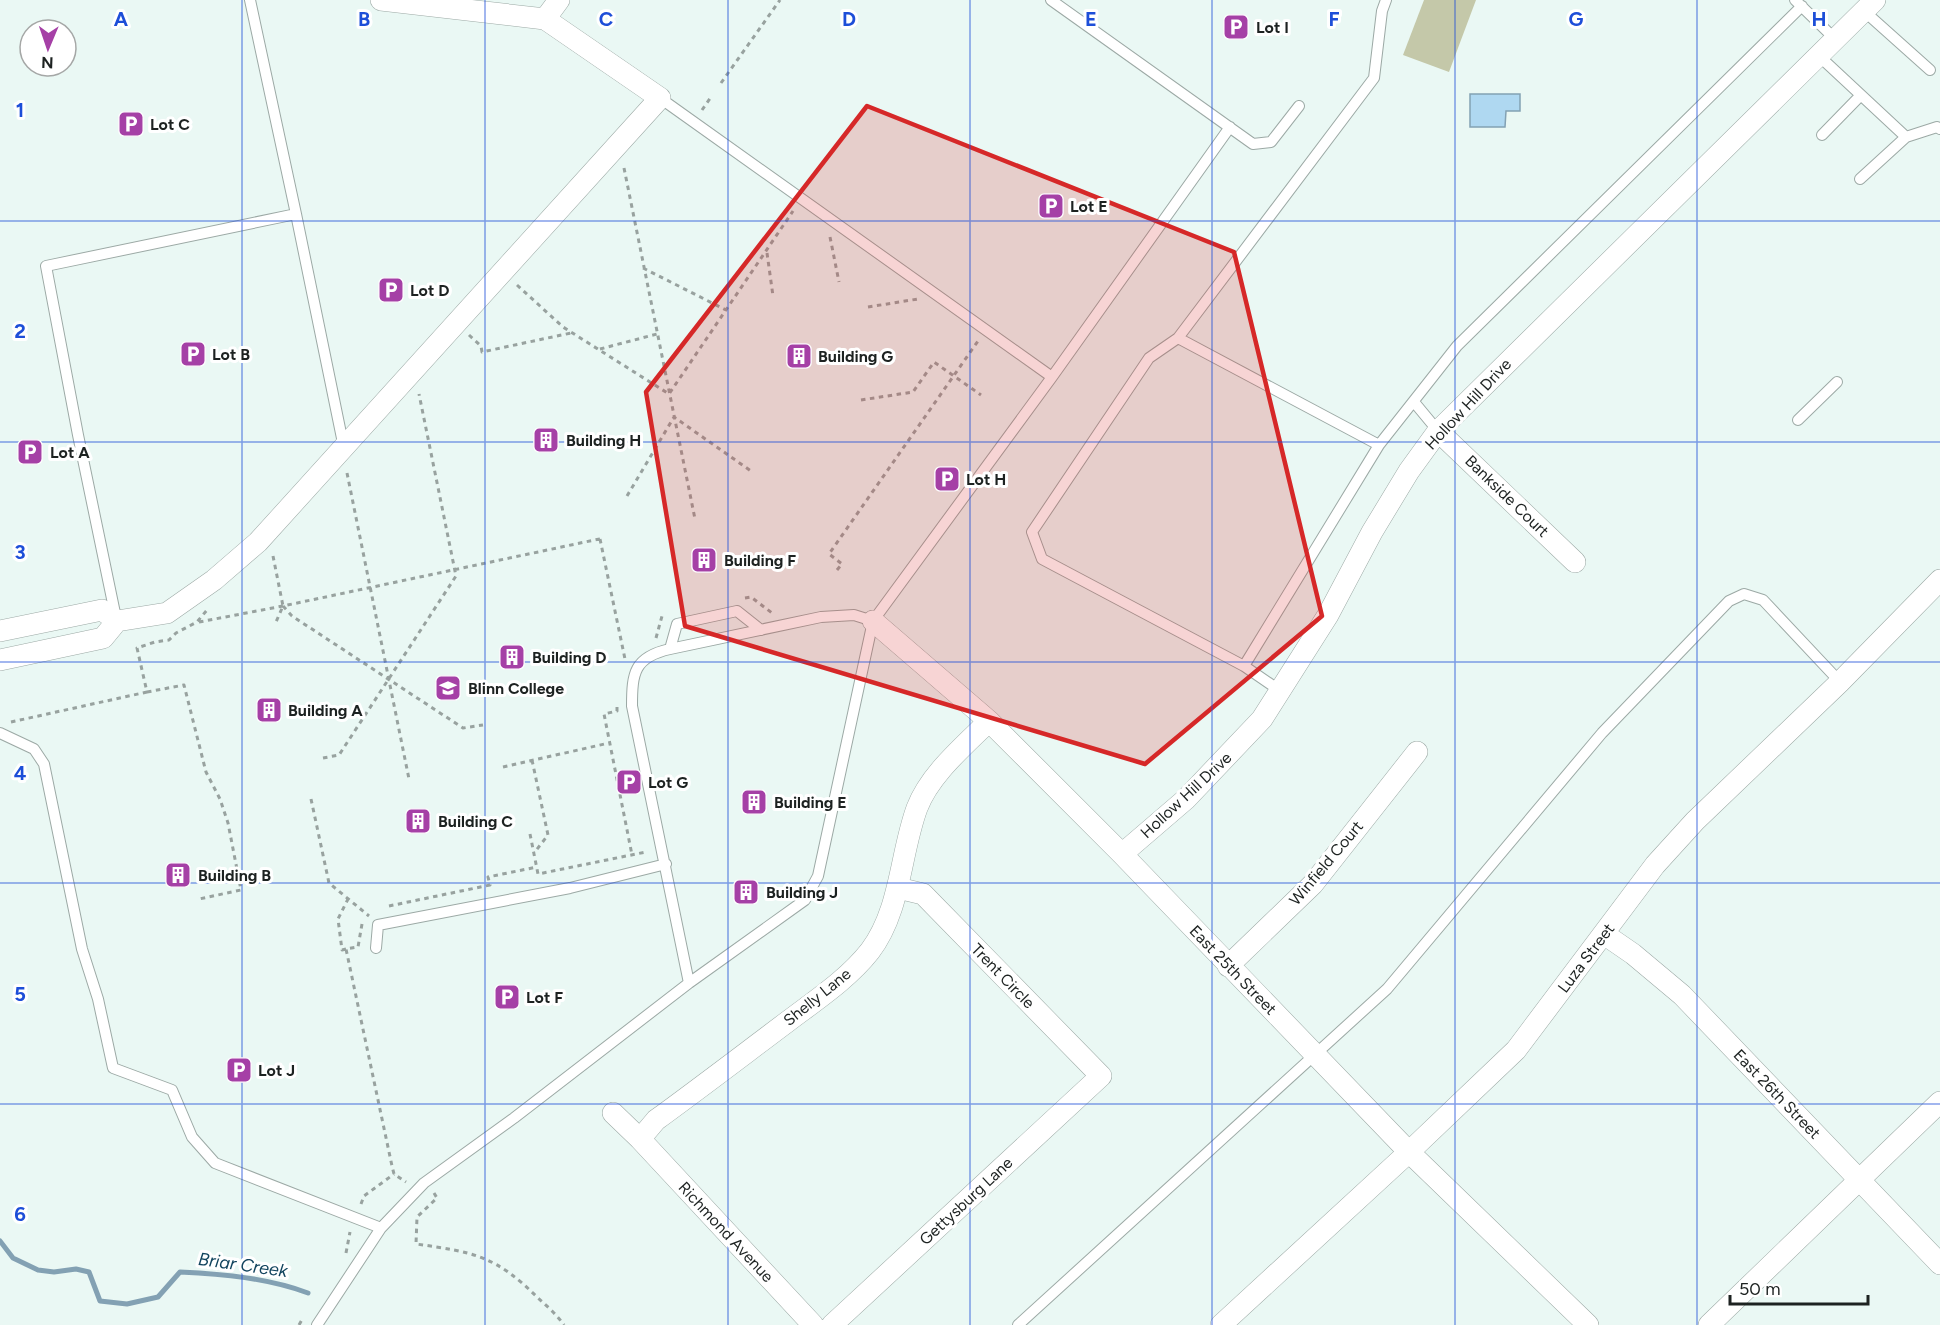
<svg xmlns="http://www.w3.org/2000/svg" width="1940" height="1325" viewBox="0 0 1940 1325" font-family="Figtree,sans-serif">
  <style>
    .green { fill: #c4c8a9 }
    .water { fill: #afd8f1; stroke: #83a1b3; stroke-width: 1.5 }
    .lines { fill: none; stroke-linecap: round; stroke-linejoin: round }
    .stream { stroke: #83a1b3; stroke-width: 5 }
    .lane-casing { stroke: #9ca9a5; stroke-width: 12 }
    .street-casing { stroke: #9ca9a5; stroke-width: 22 }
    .path { stroke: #98a29f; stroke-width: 3; stroke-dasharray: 4.5 4.5; stroke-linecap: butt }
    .lane { stroke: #fff; stroke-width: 10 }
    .street { stroke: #fff; stroke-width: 21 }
    .marked { fill: #d62828; fill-opacity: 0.2; stroke: #d62828; stroke-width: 4.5; stroke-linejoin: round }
    .grid { fill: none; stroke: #1d4ed8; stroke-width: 1.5; stroke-opacity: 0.55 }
    .labels { text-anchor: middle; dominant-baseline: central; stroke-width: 6; stroke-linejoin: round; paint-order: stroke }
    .poi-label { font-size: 16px; font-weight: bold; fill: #1d2221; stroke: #fff; text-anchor: start }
    .street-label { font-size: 16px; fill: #1d2221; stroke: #fff }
    .water-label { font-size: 18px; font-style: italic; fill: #12445e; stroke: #fff }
    .grid-label { font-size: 20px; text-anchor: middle; font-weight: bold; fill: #1d4ed8; stroke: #fff; stroke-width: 6; stroke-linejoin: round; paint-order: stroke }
  </style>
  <rect width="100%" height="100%" fill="#eaf8f4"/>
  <path class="green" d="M1424,0H1476L1449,72L1403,55Z"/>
  <path class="water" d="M1470,94H1520V111H1506L1505,127H1470Z"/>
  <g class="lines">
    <path class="stream" d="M0,1241L13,1258L38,1270L54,1272L76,1269L89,1272L100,1301L127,1304L158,1297L180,1272C222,1274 268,1278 308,1293"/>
    <g class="lane-casing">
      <path id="lane" d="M250,0L296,214L344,448
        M1051,0L1253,144L1271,142L1299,106
        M1795,0L1834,38
        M1864,11L1930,70
        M1818,55L1906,137L1937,127L1940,129
        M660,98L1052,377
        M1822,135L1861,95
        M1860,179L1906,137
        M1178,338L1379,445
        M1414,402L1438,431
        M1798,420L1837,382
        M116,618L78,435L46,266L296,214
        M670,649L677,624L737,611L761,630
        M1244,666L1379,445L1457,346L1802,6
        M1279,690L1244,666L1042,559L1032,532L1149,358L1178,338L1374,78L1382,11L1386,0
        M0,733L34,749L44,764L82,949L98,999L113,1068L172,1090L192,1137L215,1163L381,1228
        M376,948L378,925L570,888L666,864
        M689,983L632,706C632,673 634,657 670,649L821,617L854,615L873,621
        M317,1325L381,1228L424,1183L514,1118L689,983L805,900L818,876L873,621L1052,377L1230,127
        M1018,1325L1387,989L1602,733L1729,601L1744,594L1763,600L1840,682"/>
    </g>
    <g class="street-casing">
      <path id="street" d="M545,19L559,0
        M1438,431L1575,562
        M873,621L989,721L1122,854L1409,1152L1588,1325
        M0,631L102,610L117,621
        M0,660L103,638L117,621L167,613L214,580L258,542L660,98L545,19L381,0
        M1122,854L1186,799L1262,719L1328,615L1372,532L1409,471L1438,431L1875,0
        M1604,934L1633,954L1682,995L1940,1264
        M1228,966L1313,884L1417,752
        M613,1113L640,1139L813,1325
        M640,1139L656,1120C700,1088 743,1055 787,1022C816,1000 848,979 870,951C901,910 900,854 917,808C930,774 964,746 989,721
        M832,1325L1101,1076L923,894L898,888
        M1221,1325L1409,1152L1516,1050L1655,865L1695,821L1840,682L1940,580
        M1709,1325L1940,1102"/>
    </g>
    <path class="path" d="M721,83L780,0
      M702,110L711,97
      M624,168L695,519
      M830,237L839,282
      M767,253L773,296
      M643,268L726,310
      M517,285L563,327L669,394L793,211
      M868,307L918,299
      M469,335L481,346L482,352L571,333
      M600,349L657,334
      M861,400L913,392L934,362L981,395
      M347,473L409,779
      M627,496L674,417L751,471
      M600,539L625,659
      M273,556L283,606L276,622
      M837,570L842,564L829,554L978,341
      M745,598L751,597L772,613
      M283,606L292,616L463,728L483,725
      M199,622L283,606L604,538
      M656,638L662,616L665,615
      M147,692L184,685L206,772L220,799L228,823L241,890L199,899
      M617,707V711L604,714L632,855
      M11,722L147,692L137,648L155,642L169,640L176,633L197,622L207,610
      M323,758L339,755L456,576L419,394
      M532,760L548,835L534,853
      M503,767L609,743
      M311,799L329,883L369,916
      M530,834L538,874L646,852
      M389,906L490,885L488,877L537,867
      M362,924L358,947L346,949L392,1166L394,1174L406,1182
      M346,949L342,950L338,919L348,899
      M434,1193L437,1198L417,1217L416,1244C474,1252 496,1256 538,1298C547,1306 557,1315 564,1325
      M361,1204L364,1196L394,1174
      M346,1253L350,1232
      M299,1325L303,1318"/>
    <use href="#lane" class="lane"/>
    <use href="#street" class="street"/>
  </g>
  <path class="marked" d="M867,106L1234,252L1322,616L1145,764L685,626L646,392Z"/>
  <path class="grid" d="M242,0V1325M485,0V1325M728,0V1325M970,0V1325M1212,0V1325M1455,0V1325M1697,0V1325M0,221H1940M0,442H1940M0,662H1940M0,883H1940M0,1104H1940"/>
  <defs>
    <g id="parking-square" transform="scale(1.35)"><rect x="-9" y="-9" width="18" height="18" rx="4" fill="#a540a6" stroke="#fff"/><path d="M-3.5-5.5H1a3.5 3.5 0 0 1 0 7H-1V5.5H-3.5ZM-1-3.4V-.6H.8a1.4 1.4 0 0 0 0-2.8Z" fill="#fff"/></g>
    <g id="building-square" transform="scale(1.35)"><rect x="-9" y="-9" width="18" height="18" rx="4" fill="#a540a6" stroke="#fff"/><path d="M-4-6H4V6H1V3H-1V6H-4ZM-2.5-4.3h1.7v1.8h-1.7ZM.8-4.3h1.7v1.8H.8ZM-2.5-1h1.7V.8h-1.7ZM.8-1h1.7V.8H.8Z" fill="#fff"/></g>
    <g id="university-square" transform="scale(1.35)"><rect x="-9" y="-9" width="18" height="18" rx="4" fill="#a540a6" stroke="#fff"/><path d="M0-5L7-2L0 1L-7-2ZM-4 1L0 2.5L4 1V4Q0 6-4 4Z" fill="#fff"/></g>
  </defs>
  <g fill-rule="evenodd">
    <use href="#parking-square" x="1236" y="27"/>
    <use href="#parking-square" x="131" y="124"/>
    <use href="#parking-square" x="1051" y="206"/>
    <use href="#parking-square" x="391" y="290"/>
    <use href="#parking-square" x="193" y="354"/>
    <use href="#building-square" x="799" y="356"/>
    <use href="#building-square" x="546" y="440"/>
    <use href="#parking-square" x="30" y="452"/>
    <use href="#parking-square" x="947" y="479"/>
    <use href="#building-square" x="704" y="560"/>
    <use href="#building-square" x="512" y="657"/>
    <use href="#university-square" x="448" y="688"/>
    <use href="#building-square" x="269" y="710"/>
    <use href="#parking-square" x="629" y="782"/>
    <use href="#building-square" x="754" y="802"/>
    <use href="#building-square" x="418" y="821"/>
    <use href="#building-square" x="178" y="875"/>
    <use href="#building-square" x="746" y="892"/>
    <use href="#parking-square" x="507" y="997"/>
    <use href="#parking-square" x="239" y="1070"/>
  </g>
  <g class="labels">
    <g class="poi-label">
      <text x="1256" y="27">Lot I</text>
      <text x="150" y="124">Lot C</text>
      <text x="1070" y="206">Lot E</text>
      <text x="410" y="290">Lot D</text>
      <text x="212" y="354">Lot B</text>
      <text x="818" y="356">Building G</text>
      <text x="566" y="440">Building H</text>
      <text x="50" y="452">Lot A</text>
      <text x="966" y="479">Lot H</text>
      <text x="724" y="560">Building F</text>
      <text x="532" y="657">Building D</text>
      <text x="468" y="688">Blinn College</text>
      <text x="288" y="710">Building A</text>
      <text x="648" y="782">Lot G</text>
      <text x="774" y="802">Building E</text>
      <text x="438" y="821">Building C</text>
      <text x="198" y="875">Building B</text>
      <text x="766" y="892">Building J</text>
      <text x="526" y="997">Lot F</text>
      <text x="258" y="1070">Lot J</text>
    </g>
    <g class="street-label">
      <text transform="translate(1468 404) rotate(-47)">Hollow Hill Drive</text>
      <text transform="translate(1507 496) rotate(44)">Bankside Court</text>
      <text transform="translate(1186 795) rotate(-43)">Hollow Hill Drive</text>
      <text transform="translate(1326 863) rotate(-50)">Winfield Court</text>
      <text transform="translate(1586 958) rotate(-53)">Luza Street</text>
      <text transform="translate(1233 970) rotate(46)">East 25th Street</text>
      <text transform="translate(1003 976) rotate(46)">Trent Circle</text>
      <text transform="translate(817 997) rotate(-39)">Shelly Lane</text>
      <text transform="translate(1777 1094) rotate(46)">East 26th Street</text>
      <text transform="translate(966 1201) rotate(-43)">Gettysburg Lane</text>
      <text transform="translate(726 1232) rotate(47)">Richmond Avenue</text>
    </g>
    <g class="water-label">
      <text transform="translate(243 1265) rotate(8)">Briar Creek</text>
    </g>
  </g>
  <g class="grid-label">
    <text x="121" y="26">A</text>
    <text x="364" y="26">B</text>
    <text x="606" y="26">C</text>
    <text x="849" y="26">D</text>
    <text x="1091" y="26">E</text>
    <text x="1334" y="26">F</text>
    <text x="1576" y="26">G</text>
    <text x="1819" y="26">H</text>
    <text x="20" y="117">1</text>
    <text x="20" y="338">2</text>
    <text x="20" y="559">3</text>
    <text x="20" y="780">4</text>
    <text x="20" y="1001">5</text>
    <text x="20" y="1221">6</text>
  </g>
  <g transform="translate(48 48) rotate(182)"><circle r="28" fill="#ffffff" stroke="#a5a7a6" stroke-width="1.5"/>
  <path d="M0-4.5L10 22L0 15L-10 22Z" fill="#a540a6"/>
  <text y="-9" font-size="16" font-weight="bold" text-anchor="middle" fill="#1d2221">N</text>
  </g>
  <path d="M1730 1295v9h138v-9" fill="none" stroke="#1d2221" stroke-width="3"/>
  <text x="1739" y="1295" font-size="18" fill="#1d2221" stroke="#ffffff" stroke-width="4.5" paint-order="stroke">50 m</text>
</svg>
